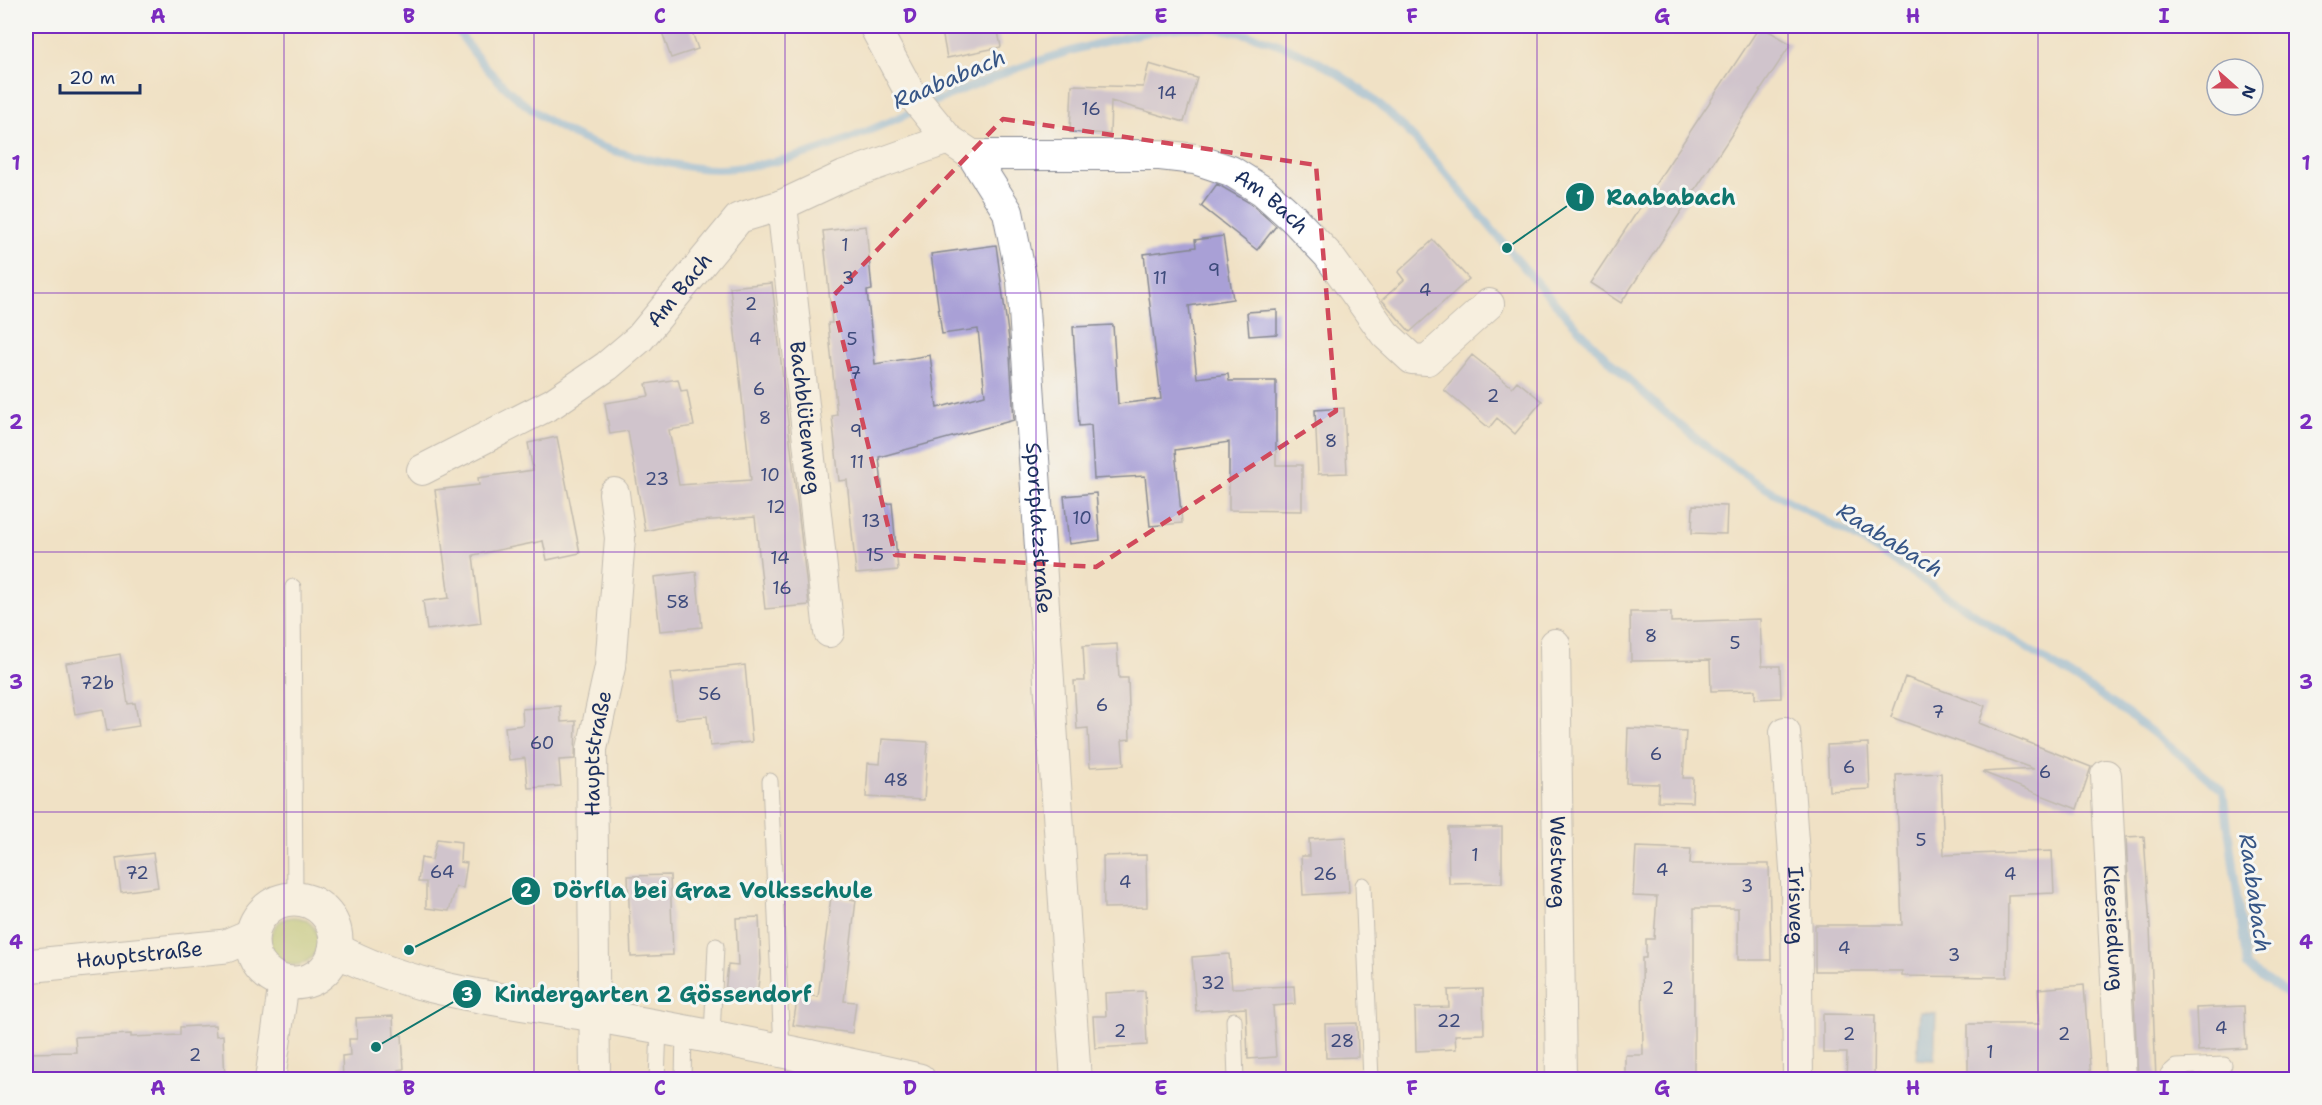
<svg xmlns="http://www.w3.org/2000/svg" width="2322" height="1105" viewBox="0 0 2322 1105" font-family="'Shantell Sans',sans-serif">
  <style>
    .green { fill: #a7bd62; stroke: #617660; stroke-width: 1.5 }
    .water { fill: #74aee4; stroke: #486ea1; stroke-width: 1.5 }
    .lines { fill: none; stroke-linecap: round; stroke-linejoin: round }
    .stream { stroke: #74aee4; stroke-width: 8 }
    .building { fill: #a9a0d6 }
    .lane-casing { stroke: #868892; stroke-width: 17 }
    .street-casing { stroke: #868892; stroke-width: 32 }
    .secondary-casing { stroke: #868892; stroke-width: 35 }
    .lane { stroke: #fff; stroke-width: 15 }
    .street { stroke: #fff; stroke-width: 30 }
    .secondary { stroke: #fff; stroke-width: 33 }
    .marked { fill: none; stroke: #d1495b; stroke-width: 4.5; stroke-dasharray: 12 8; stroke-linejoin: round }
    .grid { fill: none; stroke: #7b2cbf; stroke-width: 1.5; stroke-opacity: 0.55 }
    .labels { text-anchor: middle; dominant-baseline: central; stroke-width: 6; stroke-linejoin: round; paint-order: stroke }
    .number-label { font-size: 18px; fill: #3e4b7c }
    .street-label { font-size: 21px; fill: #1b2f5e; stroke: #f6f6f2 }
    .water-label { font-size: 22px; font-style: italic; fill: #365586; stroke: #f6f6f2 }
    .leader { fill: none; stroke: #0f766e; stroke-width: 2 }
    .callout-dot { fill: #0f766e; stroke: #f6f6f2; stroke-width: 2 }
    .mark-label { font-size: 18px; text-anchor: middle; font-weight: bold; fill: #fff }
    .callout-label { font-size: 22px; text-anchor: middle; font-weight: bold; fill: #0f766e; stroke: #f6f6f2; stroke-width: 6; stroke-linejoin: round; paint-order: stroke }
    .neatline { fill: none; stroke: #7b2cbf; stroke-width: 2 }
    .grid-label { font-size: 20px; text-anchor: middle; font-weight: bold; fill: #7b2cbf }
  </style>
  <rect width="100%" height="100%" fill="#f6f6f2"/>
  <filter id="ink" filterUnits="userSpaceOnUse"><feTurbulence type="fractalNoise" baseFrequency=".0167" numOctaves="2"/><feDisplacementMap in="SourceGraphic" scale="12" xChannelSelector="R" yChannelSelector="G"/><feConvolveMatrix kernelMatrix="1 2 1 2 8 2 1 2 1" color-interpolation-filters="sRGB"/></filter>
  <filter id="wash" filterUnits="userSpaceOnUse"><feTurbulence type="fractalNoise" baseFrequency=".008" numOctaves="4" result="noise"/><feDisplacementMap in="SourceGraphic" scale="24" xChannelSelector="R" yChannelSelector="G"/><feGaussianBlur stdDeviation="1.35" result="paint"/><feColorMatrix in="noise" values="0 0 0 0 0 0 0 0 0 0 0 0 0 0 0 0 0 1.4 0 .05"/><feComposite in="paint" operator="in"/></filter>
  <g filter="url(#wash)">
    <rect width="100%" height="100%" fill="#f0e1c5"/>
    <path class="green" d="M270 941a24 24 0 1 1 48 0a24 24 0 1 1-48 0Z"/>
    <path class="water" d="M1920,1012L1936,1013L1934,1060L1917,1059Z"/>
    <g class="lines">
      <path class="stream" d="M455,26C495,89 555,138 630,155C664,162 698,172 734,168C825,159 892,118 974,85C1023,65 1074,48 1126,37C1168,28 1198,23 1241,33C1364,61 1425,149 1501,240C1548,297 1598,353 1653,402C1685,430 1718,458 1754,481C1787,501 1822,518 1856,538C1908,569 1957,603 2008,636C2049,663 2092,688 2132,717C2164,740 2193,766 2223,791L2247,967L2296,1000"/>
    </g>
    <g id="blocks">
      <path class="building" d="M660,26H690L698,49L671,58Z
        M941,26H997L1001,47L947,58Z
        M1760,26L1791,44L1621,303L1590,283Z
        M1149,64L1197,78L1184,122L1111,101L1110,134L1070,132L1072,85L1143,87Z
        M1217,184L1250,203L1276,226L1257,250L1201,206Z
        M866,226L872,290L867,291L875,364L930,355L937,408L985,395L978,329L942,334L931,254L996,245L1009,340L1014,420L879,457L884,504L892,503L898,570L856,574L847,480L839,481L832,416L837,415L828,323H832L823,231Z
        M1223,236L1233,299L1189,306L1197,378L1228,374L1229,381H1276V465H1302V511L1229,510V442L1175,450L1182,523L1150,526L1145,476L1094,479L1091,425L1079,426L1073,327L1113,325L1118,404L1161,399L1144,254L1196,247L1195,240Z
        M1433,240L1469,279L1410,332L1382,300L1404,280L1398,272Z
        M772,283L809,605L765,609L755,517L685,522L645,531L628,431L610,434L605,403L649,396L646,384L678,379L681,391L687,390L694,426L669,430L679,485L751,480L730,287Z
        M1277,310V334L1249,336L1247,312Z
        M1472,355L1512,387L1517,381L1542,401L1515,434L1497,418L1489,428L1444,390Z
        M1344,408L1347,473L1318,474L1315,410Z
        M557,437L580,553L547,560L543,541L473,555L481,623L427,630L423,601L449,598L435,490L479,485L478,478L533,470L528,443Z
        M1096,493L1100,540L1069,544L1064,496Z
        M1693,505L1727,506L1726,534L1692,533Z
        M696,572L702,627L660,631L654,577Z
        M1630,612H1671V622L1760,619L1762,666H1780L1781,698L1755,699V690L1711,691L1710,660L1631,661Z
        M1117,644L1119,678H1128L1130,739L1122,740L1124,765L1090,767L1088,728L1077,729L1074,681H1085L1083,646Z
        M120,654L128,704L135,703L139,726L107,731L103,709L75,714L66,663Z
        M745,665L752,742L710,746L707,716L676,719L671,673Z
        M1905,677L1985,706L1979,723L2091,767L2077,809L1982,772L2034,769L1891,717Z
        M560,706L561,722L576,721L575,759L559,760L561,786L528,788L525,758L509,760L505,727L523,725L522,709Z
        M1628,728L1686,731L1683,778H1693L1692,802L1658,801L1659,784L1626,783Z
        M882,739L928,742L924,800L866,797L868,763L880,764Z
        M1868,743L1870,789L1829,791L1827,745Z
        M1941,773L1944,855L2052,851L2054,893L2008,895L2007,977L1902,976V971H1815V925H1902L1896,775Z
        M1502,827V883L1449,884L1448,828Z
        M2144,836L2150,927L2156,1080H2138L2126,837Z
        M1346,837L1349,892L1303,895L1301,856H1310L1309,839Z
        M437,839L461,842L460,862L467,863L463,888L456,887L449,911L426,908V882H418L421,858L432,860Z
        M1636,847L1691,849L1690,864H1769L1771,960H1738V908H1694V1080H1625V1055H1643L1642,958H1646V939H1654L1657,897L1633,896Z
        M153,853L158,887L121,892L116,858Z
        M1146,855L1147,907L1104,908L1103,856Z
        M670,875L673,955L631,957L628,876Z
        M831,897L856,900L844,1001L856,1002L852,1033L793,1025L798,994L818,997Z
        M759,917L761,961L757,996L725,993L728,965L738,966L736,918Z
        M1229,954L1232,988L1294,986L1295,1004L1273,1006L1276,1057L1248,1059L1246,1008L1196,1011L1192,957Z
        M2084,985L2091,1080H1968V1024H2040L2038,989Z
        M1483,989L1484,1034L1455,1035L1456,1049L1416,1051L1415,1008L1449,1007L1448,990Z
        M1145,991L1147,1045L1095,1048L1093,1016H1106L1105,993Z
        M2244,1006L2246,1048L2198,1051L2196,1008Z
        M1823,1014L1875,1015L1874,1080H1846L1847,1053H1823Z
        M393,1016L394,1036L402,1035L404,1069L398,1070V1080H343L342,1056L350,1055L349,1039H357L356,1018Z
        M1357,1023L1358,1057L1326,1058L1325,1024Z
        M215,1025L216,1036L223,1035L225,1080H26V1053L76,1052L75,1037L131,1034V1037L180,1035V1027Z"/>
    </g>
  </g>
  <g filter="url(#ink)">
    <use href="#blocks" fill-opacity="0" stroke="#868892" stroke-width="1.5"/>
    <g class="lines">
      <g class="lane-casing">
        <path id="lane" d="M293,587L295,899
          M770,781L782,1050
          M1363,885L1371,1080
          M1234,1020L1236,1080
          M712,1037L716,946
          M657,1080L659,1027
          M683,1080L684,1032
          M2169,1080L2168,1074L2176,1067L2224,1065"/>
      </g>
      <g class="street-casing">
        <g id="street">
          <path id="s1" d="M874,26L909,91L948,139L972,155L1008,212L1022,281L1076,1080"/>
          <path id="s2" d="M972,155H1160L1195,159L1231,171L1263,191L1293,218L1328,255L1385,334L1412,359L1427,360L1489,304"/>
          <path id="s3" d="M782,205L829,632"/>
          <path id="s4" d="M422,470L553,403L607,366L640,338L739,218L782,205L844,176L948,139"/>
          <path id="s5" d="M1555,644L1561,1080"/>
          <path id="s6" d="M1785,732L1796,882L1798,1080"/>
          <path id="s7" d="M2106,775L2121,1080"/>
          <path d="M809,1055L810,1080"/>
          <path d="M270,1080L284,982"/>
          <path id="s8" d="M595,1080L592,749L610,667L620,538L614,493"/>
        </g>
      </g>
      <g class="secondary-casing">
        <g id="secondary">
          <circle cx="294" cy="941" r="42"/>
          <path d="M335,949C412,992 507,1000 593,1015C702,1034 811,1056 919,1080"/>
          <path id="s9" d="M26,966L226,946L252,935"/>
        </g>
      </g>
      <use href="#lane" class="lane"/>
      <use href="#street" class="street"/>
      <use href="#secondary" class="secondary"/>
    </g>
  </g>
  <path d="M0 0H2322V1105H0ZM1003,119L1316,165L1336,411L1096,567L895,555L832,297Z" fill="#f0e1c5" fill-opacity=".55" fill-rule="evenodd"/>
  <path class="marked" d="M1003,119L1316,165L1336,411L1096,567L895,555L832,297Z"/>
  <path class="grid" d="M284,26V1080M534,26V1080M785,26V1080M1036,26V1080M1286,26V1080M1537,26V1080M1788,26V1080M2038,26V1080M26,293H2296M26,552H2296M26,812H2296"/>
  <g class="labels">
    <g class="number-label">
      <text x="1167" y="93">14</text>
      <text x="1091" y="109">16</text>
      <text x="845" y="245">1</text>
      <text x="1214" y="270">9</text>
      <text x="848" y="278">3</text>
      <text x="1160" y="278">11</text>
      <text x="1425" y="290">4</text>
      <text x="751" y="304">2</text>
      <text x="755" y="339">4</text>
      <text x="852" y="339">5</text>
      <text x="855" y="373">7</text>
      <text x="759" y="389">6</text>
      <text x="1493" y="396">2</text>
      <text x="765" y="418">8</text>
      <text x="856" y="431">9</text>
      <text x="1331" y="441">8</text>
      <text x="857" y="462">11</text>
      <text x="770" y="475">10</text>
      <text x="657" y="479">23</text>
      <text x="776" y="507">12</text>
      <text x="1082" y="518">10</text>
      <text x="871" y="521">13</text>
      <text x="875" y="555">15</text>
      <text x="780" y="558">14</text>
      <text x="782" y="588">16</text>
      <text x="678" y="602">58</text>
      <text x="1651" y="636">8</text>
      <text x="1735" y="643">5</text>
      <text x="97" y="683">72b</text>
      <text x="710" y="694">56</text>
      <text x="1102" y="705">6</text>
      <text x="1938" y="712">7</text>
      <text x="542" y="743">60</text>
      <text x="1656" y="754">6</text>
      <text x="1849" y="767">6</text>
      <text x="2045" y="772">6</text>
      <text x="896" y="780">48</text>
      <text x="1921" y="840">5</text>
      <text x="1475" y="855">1</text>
      <text x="1662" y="870">4</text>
      <text x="442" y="872">64</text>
      <text x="137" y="873">72</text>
      <text x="1325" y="874">26</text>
      <text x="2010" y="874">4</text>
      <text x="1125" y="882">4</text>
      <text x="1747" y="886">3</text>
      <text x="1844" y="948">4</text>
      <text x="1954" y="955">3</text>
      <text x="1213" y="983">32</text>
      <text x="1668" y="988">2</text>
      <text x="1449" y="1021">22</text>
      <text x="2221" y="1028">4</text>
      <text x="1120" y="1031">2</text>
      <text x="1849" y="1034">2</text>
      <text x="2064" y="1034">2</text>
      <text x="1342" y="1041">28</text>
      <text x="1990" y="1052">1</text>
      <text x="195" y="1055">2</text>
    </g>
    <g class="street-label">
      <text stroke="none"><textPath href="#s2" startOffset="312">Am Bach</textPath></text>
      <text stroke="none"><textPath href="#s4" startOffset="318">Am Bach</textPath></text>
      <text stroke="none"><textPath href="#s3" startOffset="214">Bachblütenweg</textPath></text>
      <text stroke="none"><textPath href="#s1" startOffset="550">Sportplatzstraße</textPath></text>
      <text stroke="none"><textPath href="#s8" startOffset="327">Hauptstraße</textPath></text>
      <text stroke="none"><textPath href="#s5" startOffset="218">Westweg</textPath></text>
      <text stroke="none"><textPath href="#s6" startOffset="174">Irisweg</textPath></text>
      <text stroke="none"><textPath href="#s7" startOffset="153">Kleesiedlung</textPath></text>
      <text stroke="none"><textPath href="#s9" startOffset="114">Hauptstraße</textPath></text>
    </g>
    <g class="water-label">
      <text transform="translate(949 79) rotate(-23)">Raababach</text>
      <text transform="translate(1890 540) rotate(32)">Raababach</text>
      <text transform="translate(2255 893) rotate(82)">Raababach</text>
    </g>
  </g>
  <path class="leader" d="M1507 248L1580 197M409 950L526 891M376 1047L467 994"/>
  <g class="callout-dot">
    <circle cx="1507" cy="248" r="6"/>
    <circle cx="409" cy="950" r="6"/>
    <circle cx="376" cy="1047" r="6"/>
    <circle cx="1580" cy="197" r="15"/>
    <circle cx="526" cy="891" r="15"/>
    <circle cx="467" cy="994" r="15"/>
  </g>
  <g class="mark-label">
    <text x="1580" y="204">1</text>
    <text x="526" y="897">2</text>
    <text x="467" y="1001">3</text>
  </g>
  <g class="callout-label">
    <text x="1671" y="205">Raababach</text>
    <text x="713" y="898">Dörfla bei Graz Volksschule</text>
    <text x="653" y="1002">Kindergarten 2 Gössendorf</text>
  </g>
  <rect width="2322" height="1105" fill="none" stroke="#f6f6f2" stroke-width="66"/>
  <g transform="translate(2235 87) rotate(111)"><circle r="28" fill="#f6f6f2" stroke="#9ea6b7" stroke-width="1.5"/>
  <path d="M0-4.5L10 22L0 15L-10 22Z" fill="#d1495b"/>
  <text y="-9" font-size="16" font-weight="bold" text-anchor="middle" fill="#1b2f5e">N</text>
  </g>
  <path d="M60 84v9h80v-9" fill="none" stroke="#1b2f5e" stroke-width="3"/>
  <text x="69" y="84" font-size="18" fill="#1b2f5e" stroke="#f6f6f2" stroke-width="4.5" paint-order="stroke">20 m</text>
  <rect x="33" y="33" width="2256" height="1039" class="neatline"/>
  <g class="grid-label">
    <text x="158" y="23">A</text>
    <text x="409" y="23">B</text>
    <text x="660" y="23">C</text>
    <text x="910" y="23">D</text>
    <text x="1161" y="23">E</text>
    <text x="1412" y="23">F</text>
    <text x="1662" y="23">G</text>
    <text x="1913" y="23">H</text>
    <text x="2164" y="23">I</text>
    <text x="16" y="170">1</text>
    <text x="2306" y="170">1</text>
    <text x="16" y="429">2</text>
    <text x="2306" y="429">2</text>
    <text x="16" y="689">3</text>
    <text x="2306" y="689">3</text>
    <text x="16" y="949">4</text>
    <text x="2306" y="949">4</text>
    <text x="158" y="1095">A</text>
    <text x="409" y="1095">B</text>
    <text x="660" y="1095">C</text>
    <text x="910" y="1095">D</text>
    <text x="1161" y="1095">E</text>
    <text x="1412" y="1095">F</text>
    <text x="1662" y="1095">G</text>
    <text x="1913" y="1095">H</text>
    <text x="2164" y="1095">I</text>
  </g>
</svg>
